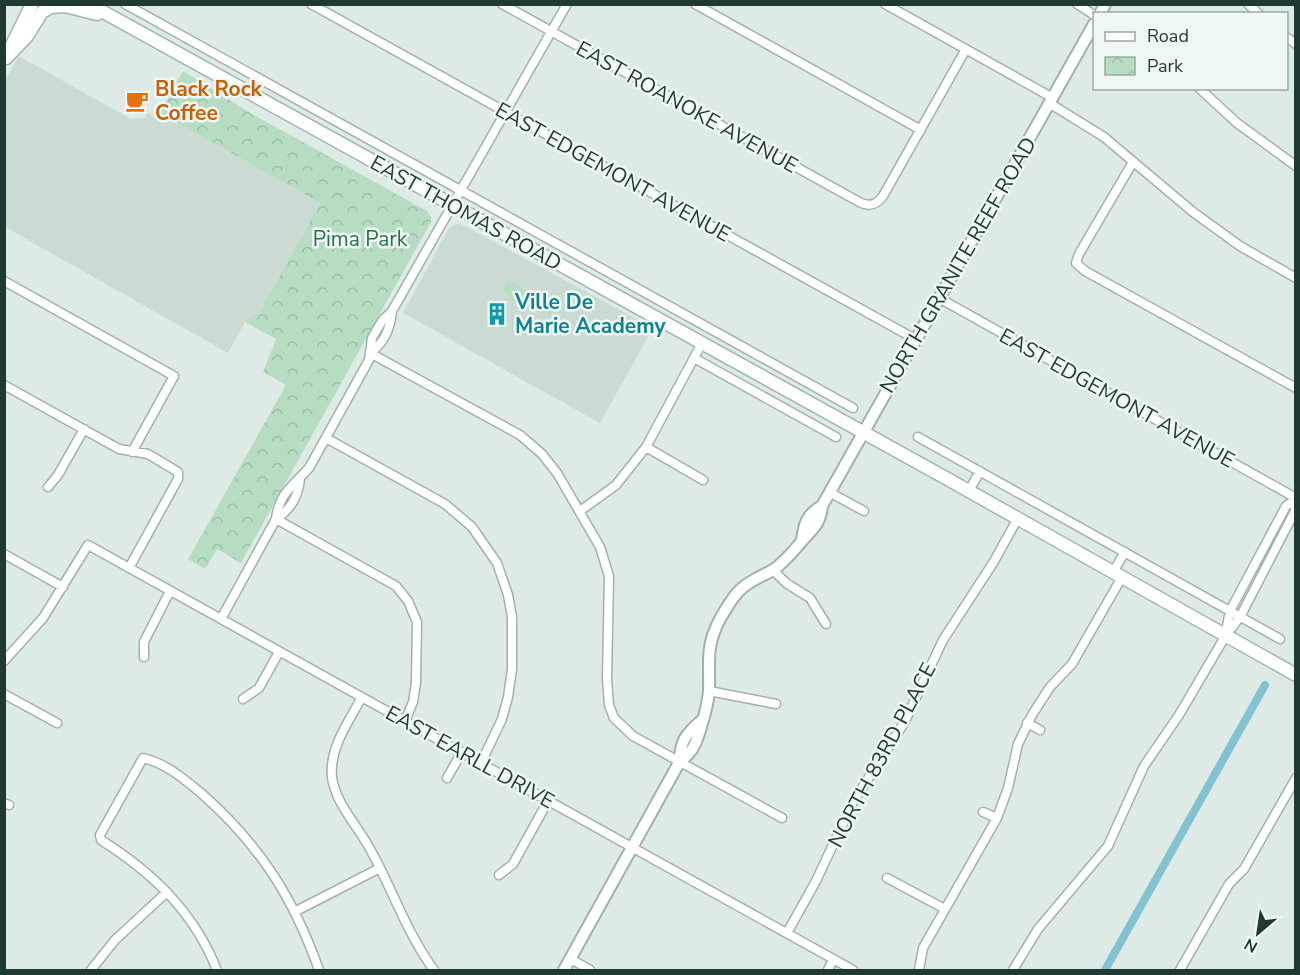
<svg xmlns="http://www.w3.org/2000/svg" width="1300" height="975" viewBox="0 0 1300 975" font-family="'Nunito Sans',sans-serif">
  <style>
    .built { fill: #ccdad4 }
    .grass { fill: #b6ddc2 }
    .park { fill: url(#park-crowns) }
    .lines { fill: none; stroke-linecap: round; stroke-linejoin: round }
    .canal { stroke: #83c2d2; stroke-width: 8 }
    .minor-casing { stroke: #a1b2ac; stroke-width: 11 }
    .tertiary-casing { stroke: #a1b2ac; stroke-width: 14 }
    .secondary-casing { stroke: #9db6ae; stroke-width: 15 }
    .minor { stroke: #fff; stroke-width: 8 }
    .tertiary { stroke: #fff; stroke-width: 10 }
    .secondary { stroke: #fff; stroke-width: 12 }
    .labels { text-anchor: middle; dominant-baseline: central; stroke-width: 5; stroke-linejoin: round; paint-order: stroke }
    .food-label { font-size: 21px; font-weight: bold; fill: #c56008; stroke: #eef7f3; text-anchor: start }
    .street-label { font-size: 21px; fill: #1f3a34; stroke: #eef7f3 }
    .park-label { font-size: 21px; fill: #287249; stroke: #eef7f3 }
    .culture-label { font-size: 21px; font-weight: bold; fill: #0d838f; stroke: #eef7f3; text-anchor: start }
  </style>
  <defs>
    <pattern id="park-crowns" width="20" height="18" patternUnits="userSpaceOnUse" patternTransform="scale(1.5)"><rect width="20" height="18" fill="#b6ddc2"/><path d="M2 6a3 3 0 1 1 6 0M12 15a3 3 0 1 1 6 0" fill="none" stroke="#9cbea7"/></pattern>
  </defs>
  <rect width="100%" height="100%" fill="#deeae5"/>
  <path class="built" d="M19,56L131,119L145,118L148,113L156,119L160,113L320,203L261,309L245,322L228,353L5,227V81Z
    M457,224H461L653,328L600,423L403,313L449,228Z"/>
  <path class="grass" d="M509,280L527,292L519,306L511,299L504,289Z
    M536,297L555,306L551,315L529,310Z"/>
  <path class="park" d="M183,71L252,114L427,211L431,217V222L241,563L217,549L205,569L188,559L286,385L263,372L276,339L245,322L261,309L320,203L160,113Z"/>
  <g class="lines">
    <path class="canal" d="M1105,970L1265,685"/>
    <g class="minor-casing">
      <path id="minor" d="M125,4L853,408
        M311,4L915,339
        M502,4L861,203C871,207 877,204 883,196L966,49
        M695,4L921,130
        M885,4L1053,98
        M1077,4L1094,15
        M1248,4L1259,14
        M1286,37L1296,44
        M1199,88L1237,123L1296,166
        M1049,103L1104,137L1193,212L1240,246L1296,278
        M1133,162L1079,254L1076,263L1085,271L1296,388
        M4,281L174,376L132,452
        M939,298L1296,498
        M370,353L520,435L542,454L557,473L600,547L609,576L607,679L609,705L614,718L633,736L782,818
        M370,353C385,342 390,329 392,311
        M694,358L836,437
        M4,385L119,449L148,454L178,472V479L129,568
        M918,437L1280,639
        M326,438L445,504L472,527L497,563L508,595L512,617V669L508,697L502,719L481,763
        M646,447L703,480
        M48,487L58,475L84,429
        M969,491L980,471
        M829,492L864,511
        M580,511L616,485L646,447L702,343
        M276,519L396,586L408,601L417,622L416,683L413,702L405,721
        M276,519C291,509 298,497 300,479
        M4,554L63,587
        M773,570L786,583L810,598L826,624
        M1113,572L1125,552
        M221,619L276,519C279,493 293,486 309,468L369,360L372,338L382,321L392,311L567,4
        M1226,631L1230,611L1286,506L1296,499
        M144,657V642L170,591
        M4,661L43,618L88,545L853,970
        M709,691L776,704
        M4,694L57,723
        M362,697C349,721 329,748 332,777C335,803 358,826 370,849C392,888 407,934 434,970
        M243,699L259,688L279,652
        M1027,723L1040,730
        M447,778L462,752
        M4,803L9,805
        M983,812L997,818
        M499,875L513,864L548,801
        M887,878L945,909
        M296,911L380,868
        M787,933L816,881L853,802L904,723L943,640L993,563L1018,518
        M571,959L590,970
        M91,970L115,940L167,892
        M217,970C194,912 153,873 101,840L100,835L143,758C165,763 183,778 201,793C260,845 293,897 319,970
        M828,970L833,960
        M919,970L923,948L997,818L1008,788L1018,744L1032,715L1050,687L1072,664L1122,577
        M1013,970L1038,929L1108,846L1144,766L1179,715L1226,635L1240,617L1295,511L1296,502
        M1180,970L1229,884L1244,869L1296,778"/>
    </g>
    <g class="tertiary-casing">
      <path id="tertiary" d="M1100,14L1105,4
        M802,540C804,524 807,514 822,506
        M680,761C680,741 686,734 701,721
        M564,970L680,761C683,759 687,756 690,752C698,744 708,704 709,691C710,662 705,647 720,619C726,609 732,597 741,589C751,580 762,576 773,570C785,562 793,551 802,541C813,528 820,525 822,506L1094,24"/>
    </g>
    <g class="secondary-casing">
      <path id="secondary" d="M89,4L944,477L1296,675
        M10,49L32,4
        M6,58L27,36L42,12L51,7L65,6L97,14"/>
    </g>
    <use href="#minor" class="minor"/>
    <use href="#tertiary" class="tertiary"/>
    <use href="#secondary" class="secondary"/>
  </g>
  <defs>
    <g id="cafe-bare" transform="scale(1.8)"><path d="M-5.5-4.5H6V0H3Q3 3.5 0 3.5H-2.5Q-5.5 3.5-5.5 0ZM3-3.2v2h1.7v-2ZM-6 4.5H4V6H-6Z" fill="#e8710a" stroke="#eef7f3" stroke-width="2.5" paint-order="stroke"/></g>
    <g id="building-bare" transform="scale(1.8)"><path d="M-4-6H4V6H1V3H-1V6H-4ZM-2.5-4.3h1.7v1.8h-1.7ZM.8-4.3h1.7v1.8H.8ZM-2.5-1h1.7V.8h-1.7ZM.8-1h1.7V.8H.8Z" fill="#0f9aa8" stroke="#eef7f3" stroke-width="2.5" paint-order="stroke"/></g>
  </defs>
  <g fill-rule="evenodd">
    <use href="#cafe-bare" x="137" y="101"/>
    <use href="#building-bare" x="497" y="314"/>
  </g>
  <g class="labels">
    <g class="food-label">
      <text x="155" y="89">Black Rock<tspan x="155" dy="24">Coffee</tspan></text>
    </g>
    <g class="street-label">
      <text transform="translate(687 107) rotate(29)">EAST ROANOKE AVENUE</text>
      <text transform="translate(613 172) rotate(29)">EAST EDGEMONT AVENUE</text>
      <text transform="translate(466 213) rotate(29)">EAST THOMAS ROAD</text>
      <text transform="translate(958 265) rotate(-60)">NORTH GRANITE REEF ROAD</text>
      <text transform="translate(1117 398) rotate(29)">EAST EDGEMONT AVENUE</text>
      <text transform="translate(882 755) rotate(-62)">NORTH 83RD PLACE</text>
      <text transform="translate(470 757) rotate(29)">EAST EARLL DRIVE</text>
    </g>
    <g class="park-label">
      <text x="360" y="239">Pima Park</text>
    </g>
    <g class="culture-label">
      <text x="515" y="302">Ville De<tspan x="515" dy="24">Marie Academy</tspan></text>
    </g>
  </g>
  <rect width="1300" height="975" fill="none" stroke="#1f3a34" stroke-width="12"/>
  <rect x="1093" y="12" width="195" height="78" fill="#eef7f3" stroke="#9baba7" stroke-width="1.5"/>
  <rect x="1105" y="32" width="30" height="9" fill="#ffffff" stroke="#9baba7" stroke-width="1.5"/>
  <text x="1147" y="42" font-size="18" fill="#1f3a34">Road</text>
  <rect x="1105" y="57" width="30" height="18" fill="url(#park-crowns)" stroke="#9baba7" stroke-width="1.5"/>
  <text x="1147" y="72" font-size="18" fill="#1f3a34">Park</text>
  <g transform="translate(1258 933) rotate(209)" stroke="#eef7f3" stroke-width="4.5" paint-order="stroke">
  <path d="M0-4.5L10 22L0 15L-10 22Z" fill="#1f3a34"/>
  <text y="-9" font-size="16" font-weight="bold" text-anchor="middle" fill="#1f3a34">N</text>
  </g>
</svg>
